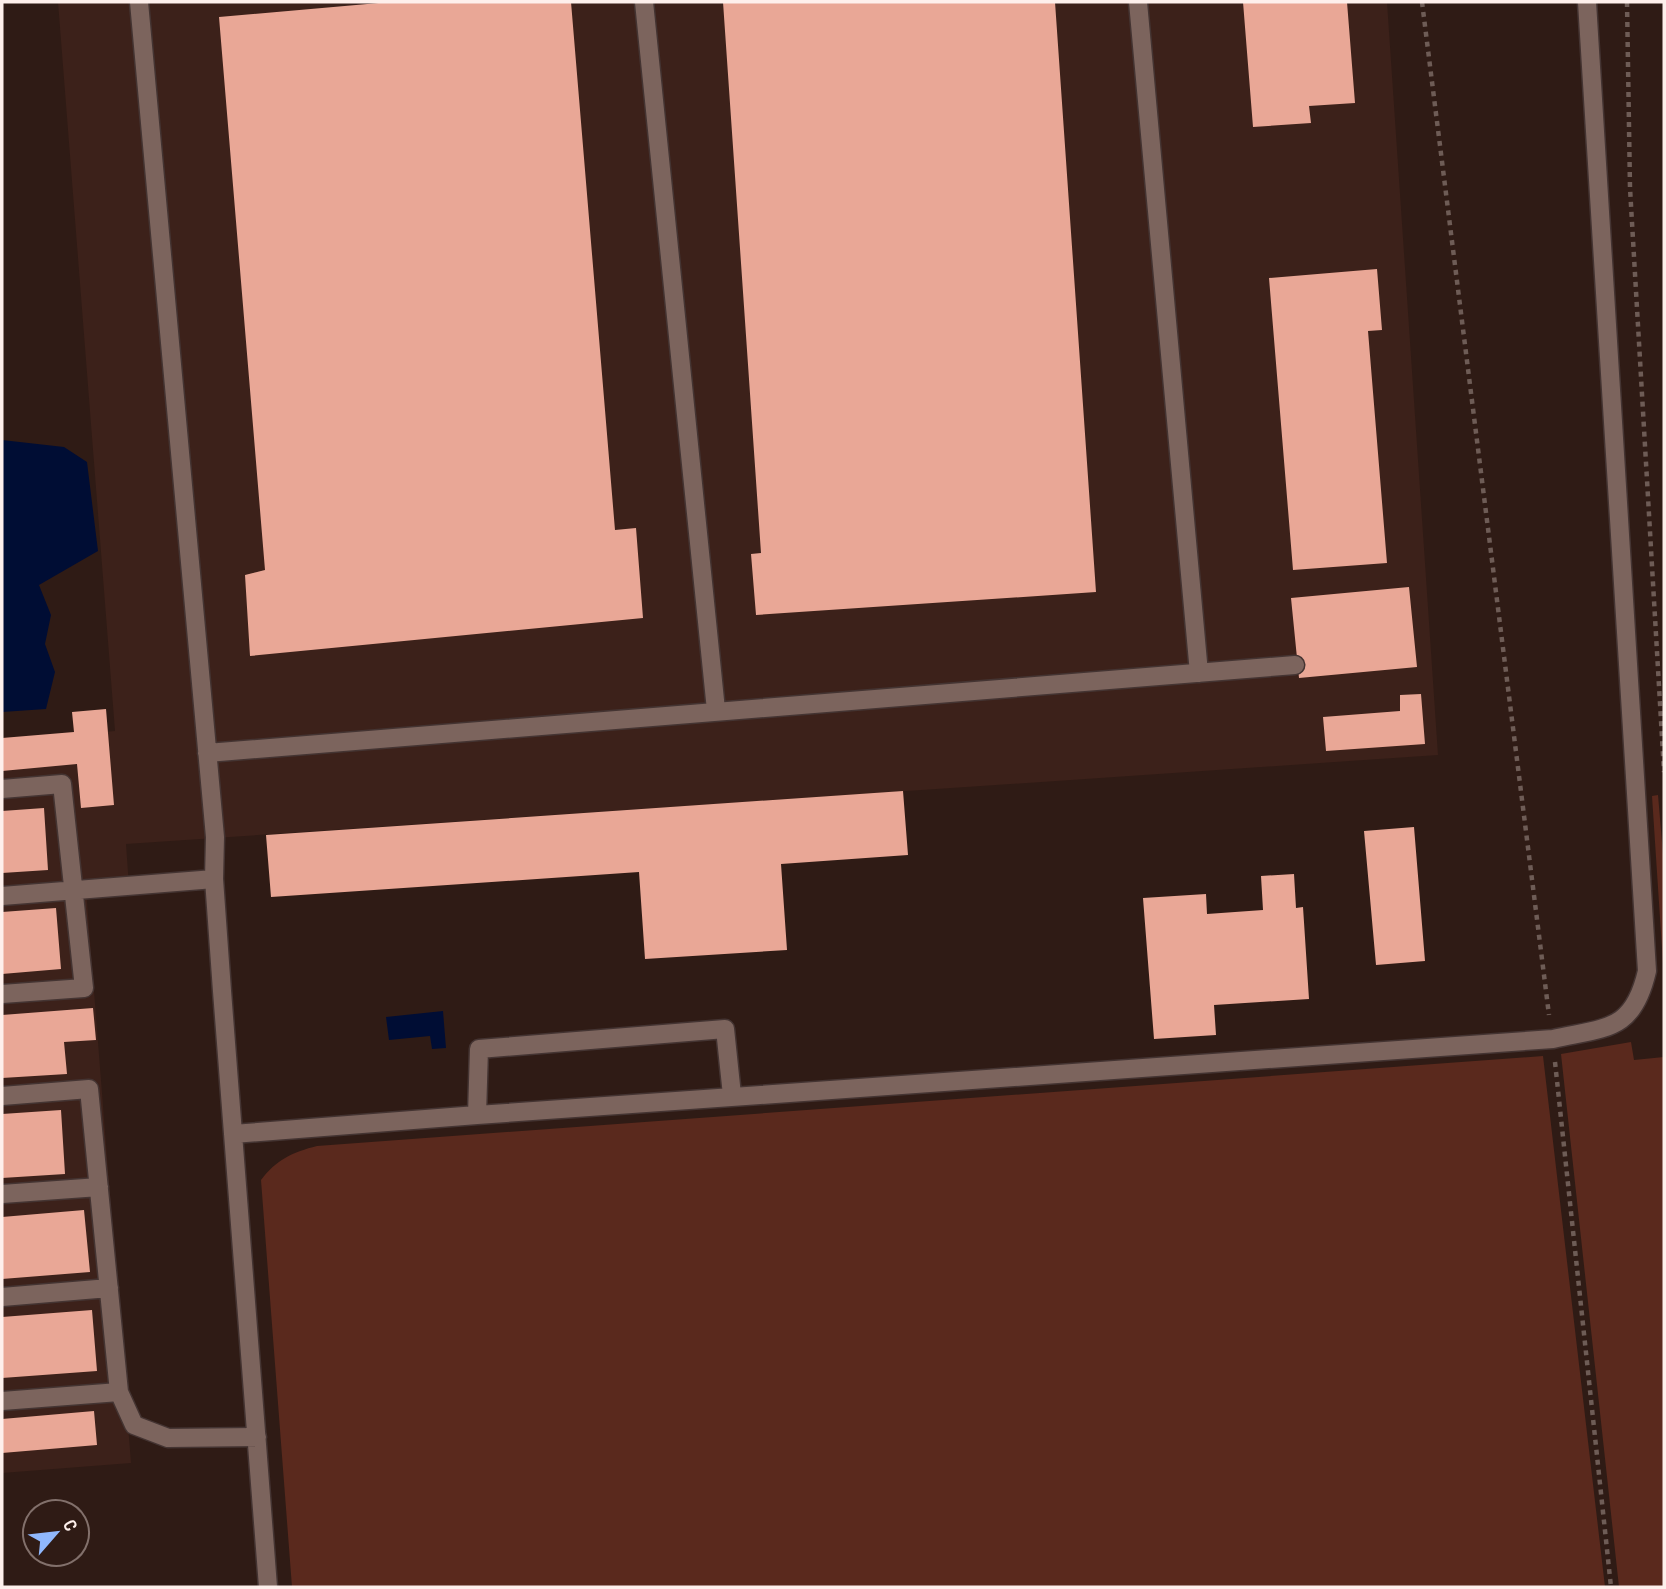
<svg xmlns="http://www.w3.org/2000/svg" width="1666" height="1589" viewBox="0 0 1666 1589" font-family="'Sofia Sans Condensed',sans-serif">
  <style>
    .built { fill: #3c211a }
    .green { fill: #5a291d }
    .water { fill: #000d34 }
    .building { fill: #e9a796 }
    .lines { fill: none; stroke-linecap: round; stroke-linejoin: round }
    .service-casing { stroke: #443432; stroke-width: 21 }
    .path { stroke: #6e5c56; stroke-width: 4.5; stroke-dasharray: 5 5; stroke-linecap: butt }
    .service { stroke: #7c645d; stroke-width: 18 }
  </style>
  <rect width="100%" height="100%" fill="#2f1b15"/>
  <path class="built" d="M58,2H1387L1438,755L126,844L129,886L86,889L131,1463L2,1473V741L115,731Z"/>
  <path class="green" d="M1658,795L1664,866V979L1652,796Z
    M1631,1042L1634,1060L1664,1057V1587H1619L1561,1054Z
    M1543,1056L1605,1587H292L261,1180C276,1160 293,1152 317,1146Z"/>
  <path class="water" d="M2,440L64,447L87,462L98,551L39,585L51,615L45,644L55,672L46,709L2,712Z
    M443,1011L446,1048L432,1049L430,1036L389,1040L386,1017Z"/>
  <path class="building" d="M390,2H571L615,530L636,528L643,618L250,656L245,575L265,570L219,17Z
    M723,2H1055L1096,592L756,615L751,554L761,553Z
    M1243,2H1347L1355,103L1309,106L1311,123L1253,127Z
    M1377,269L1382,330L1368,331L1387,563L1293,570L1269,278Z
    M1409,587L1417,667L1299,678L1291,598Z
    M1421,694L1425,744L1326,751L1323,717L1400,711V695Z
    M106,709L114,805L81,808L77,764L2,771V738L74,732L72,712Z
    M903,791L908,855L781,864L787,950L645,959L639,872L271,897L266,835Z
    M44,808L48,870L2,873V811Z
    M1414,827L1425,961L1376,965L1364,831Z
    M1294,874L1296,908L1303,907L1309,999L1214,1005L1216,1035L1154,1039L1143,898L1206,894L1207,914L1263,910L1261,876Z
    M56,908L61,969L2,974V912Z
    M93,1008L96,1040L64,1042L67,1074L2,1078V1015Z
    M61,1110L65,1174L2,1178V1114Z
    M84,1210L90,1272L2,1279V1217Z
    M92,1310L97,1371L2,1378V1317Z
    M94,1411L97,1445L2,1453V1419Z"/>
  <g class="lines">
    <g class="service-casing">
      <path id="service" d="M139,2L215,837L214,879L222,991L268,1587
        M644,2L716,710
        M1138,2L1199,673
        M207,753L1295,665
        M2,789L62,784L84,988L2,994
        M2,896L214,879
        M2,1096L89,1089L119,1392L134,1425L168,1438L257,1437
        M477,1115L1553,1039C1606,1027 1633,1032 1647,971L1587,2
        M233,1134L477,1115L479,1049L725,1029L732,1095
        M2,1194L99,1187
        M2,1297L109,1288
        M2,1401L119,1392"/>
    </g>
    <path class="path" d="M1422,2L1549,1015
      M1627,2L1630,188L1664,772
      M1555,1062L1611,1587"/>
    <use href="#service" class="service"/>
  </g>
  <rect width="1666" height="1589" fill="none" stroke="#fef0ec" stroke-width="7"/>
  <g transform="translate(56 1533) rotate(62)"><circle r="33" fill="#2f1b15" stroke="#82706b" stroke-width="2"/>
  <path d="M0-5L12 26L0 18L-12 26Z" fill="#90b8fd"/>
  <text y="-10" font-size="19" font-weight="bold" text-anchor="middle" fill="#fef0ec">С</text>
  </g>
</svg>
